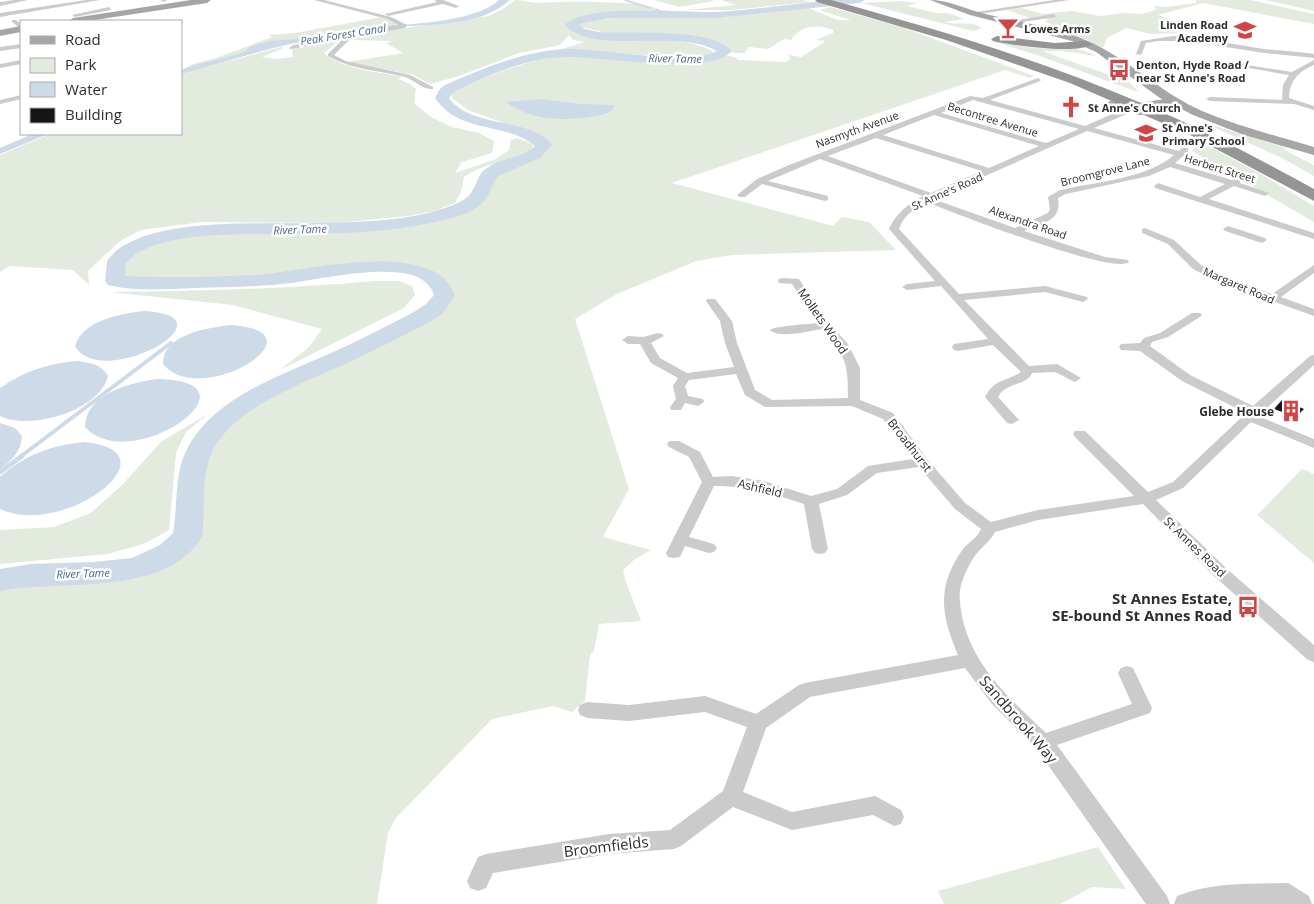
<svg xmlns="http://www.w3.org/2000/svg" width="1314" height="904" viewBox="0 0 1314 904" font-family="'Open Sans',sans-serif">
  <style>
    .green { fill: #e3eade }
    .water { fill: #ccdbe7 }
    .lines { fill: none; stroke-linecap: round; stroke-linejoin: round }
    .stream-far2 { stroke: #ccdbe7; stroke-width: 2 }
    .stream-far1 { stroke: #ccdbe7; stroke-width: 4 }
    .stream { stroke: #ccdbe7; stroke-width: 5 }
    .river { fill: #ccdbe7; fill-rule: evenodd }
    .building { fill: #151515 }
    .minor { fill: #cbcbcb; fill-rule: evenodd }
    .primary { fill: #a6a6a6; fill-rule: evenodd }
    .motorway { fill: #959595; fill-rule: evenodd }
    .primary-bridge { stroke: #a6a6a6; stroke-width: 12 }
    .labels { text-anchor: middle; dominant-baseline: central; stroke-width: 5; stroke-linejoin: round; paint-order: stroke }
    .far-poi-label { font-size: 11px; font-weight: bold; fill: #2e2e2e; stroke: #fff; text-anchor: start }
    .far-water-label { font-size: 11px; font-style: italic; fill: #466987; stroke: #fff }
    .far-street-label { font-size: 11px; fill: #2e2e2e; stroke: #fff }
    .street-label { font-size: 12px; fill: #2e2e2e; stroke: #fff }
    .poi-label { font-size: 12px; font-weight: bold; fill: #2e2e2e; stroke: #fff; text-anchor: end }
    .near-poi-label { font-size: 15px; font-weight: bold; fill: #2e2e2e; stroke: #fff; text-anchor: end }
    .near-street-label { font-size: 15px; fill: #2e2e2e; stroke: #fff }
  </style>
  <rect width="100%" height="100%" fill="#fff"/>
  <path class="green" d="M515,0C523,0 530,3 537,3C562,1 644,0 660,10L677,12L674,15C654,14 583,11 571,25L574,33C618,44 668,31 711,50L713,54L692,58L558,50L585,42L573,40L569,35L560,45L519,53L459,76L430,84L413,75L348,62L403,53L386,43L392,41L354,40L343,37L324,53C340,69 380,72 402,77L398,79L410,84L416,89L414,103L431,117L452,127L479,133L494,141L492,153L462,162L455,173L496,159L509,150L511,140L518,138L534,145C524,163 498,160 481,168C475,170 469,174 464,177L461,192L455,203L434,211L408,216L337,223L202,222L141,230L120,241L88,271L89,285L73,270L10,266L0,272V155L50,134H181V74L281,47L284,48L262,57L276,59L293,57L292,48L294,47L291,45L353,33L356,35L488,16L503,9Z
    M654,0H712L714,1L679,7Z
    M721,0H803L810,2L731,10H686L736,5Z
    M1196,0H1251L1314,14V24L1203,3L1158,15L1184,25L1173,27L1178,33L1151,34L1126,28L1107,38L1103,48L1085,39L1037,27L1053,25L1044,21L1049,20L1041,16L1030,18L1007,10L1022,8L1042,14L1072,11L1100,16L1124,13L1143,14L1158,9L1154,8L1155,6L1166,7L1196,3Z
    M1265,0H1314V11Z
    M901,1L917,3L907,6L937,13H949L964,19L944,22C957,26 970,20 982,28L973,31L862,3Z
    M830,7L904,28L1034,76L1030,78L1005,70L672,183L833,226L842,217L869,222L896,250L732,255L696,261L617,294L575,319L629,489L603,537L651,550L635,559L623,570L626,582L641,621L599,624L594,651L590,654L585,701L572,712L553,706L492,719L395,819L388,833L377,904H0V580C10,578 20,576 31,575C86,569 145,584 187,537C193,511 188,475 199,451C218,408 287,382 328,363C359,349 390,334 420,318L434,309L445,295C442,281 425,271 411,269C365,263 317,276 271,280C225,283 177,283 131,282L115,281C95,219 279,230 311,229C352,227 396,226 436,216C450,212 471,208 480,195C486,187 485,175 494,170C511,161 533,162 544,145L540,142L542,137L468,110L452,98V93L458,88C497,74 537,55 578,54C611,57 701,72 725,55L734,57L739,60L786,62L790,59L789,55L801,57L823,43L825,41L816,40L833,33V30C818,24 800,25 791,40L784,39L768,49L748,47L745,53H735L711,42L678,36L607,33L577,26L579,22L640,15L699,18L722,17L808,8L838,20H851L819,10Z
    M382,17L403,25L279,44L196,68L189,65L216,58L272,37L268,35L295,33Z
    M992,41C1006,44 1021,46 1035,48C1057,50 1076,44 1096,56L1063,51H1042L1129,82L1138,91H1135L1037,55Z
    M1202,122L1286,148L1284,149L1286,151L1314,165V176L1282,158Z
    M1199,141L1259,173L1314,206V222L1192,151Z
    M375,281H399L412,286L415,295L404,308L280,370L309,347L322,329L233,305L109,292C198,291 287,289 375,281Z
    M208,414L186,432L176,453L169,530L146,543L108,554L0,564V530L54,527L91,513L121,486L162,441Z
    M1302,469L1314,474V563L1257,515Z
    M1098,847L1126,889L1092,887L1060,904H944L938,891Z"/>
  <path class="water" d="M499,0H510C478,29 425,23 386,28C355,32 325,37 295,43C257,51 219,64 181,74V70L188,67L238,54L246,51L249,47L270,41L298,39L358,28C372,23 384,26 399,25C428,23 478,19 499,0Z
    M541,99L581,104L613,105L614,108C606,116 599,115 589,117C559,121 531,120 506,102Z
    M30,134H48L0,154V148L28,136Z
    M144,311C240,316 100,392 75,346C83,320 120,314 144,311Z
    M230,325C330,331 199,410 163,364C163,334 207,328 230,325Z
    M78,361C91,363 101,364 108,376C100,411 29,431 0,416V388C24,371 49,363 78,361Z
    M157,379C269,380 131,478 85,427C86,393 130,383 157,379Z
    M0,423L15,428L22,436C21,452 12,460 0,469Z
    M84,442C180,451 64,539 0,509V477C24,455 52,445 84,442Z"/>
  <g class="lines">
    <path class="stream-far2" d="M625,0L650,8
      M656,10L660,11L657,14"/>
    <path class="stream-far1" d="M20,457L171,343"/>
    <path class="stream" d="M0,472L22,456"/>
    <path class="river" d="M830,0H865L860,3L715,18H610L582,23L579,25L585,29L598,32C629,34 712,27 732,51C711,76 604,57 571,57C530,56 491,74 455,91L449,98C471,129 532,117 552,145L540,158L498,176C491,185 490,197 480,205C467,216 447,219 431,223C392,231 353,233 314,234C265,236 184,228 141,251C135,253 131,259 126,263L125,276C168,278 213,277 255,275C303,272 434,236 455,295L442,314L428,323C402,336 375,350 349,362C307,382 235,406 213,450C200,476 206,509 202,537C165,598 60,579 0,591V569L31,564L93,562L132,558L160,545L173,533C178,506 174,476 186,451C213,397 280,376 331,353C358,341 385,327 412,313L426,304L434,295C431,285 422,278 412,275C380,266 325,278 291,283C259,287 228,287 195,288C167,289 136,292 108,285L105,281L107,261C139,215 262,225 314,223C359,222 410,222 453,205C481,195 471,179 487,168C502,157 522,159 535,146C505,121 460,135 435,98L440,89L445,85C484,68 526,50 569,49C607,49 685,66 717,51C678,28 591,56 565,25C584,3 685,13 715,12C753,10 792,4 830,0Z"/>
  </g>
  <path class="building" d="M1282,400L1304,409L1296,417L1274,409Z"/>
  <g class="lines">
    <path class="minor" d="M15,0H28L0,6V2Z
      M86,0H100L0,17V13Z
      M160,0H167L164,2Z
      M314,0H324L391,17L407,25L405,28L358,37L349,40L334,55L346,61L410,75L433,87V89C423,90 414,80 405,77C378,70 352,70 328,56V54L343,39L290,49L289,48L292,46L399,25L387,19Z
      M434,0H443L459,6L456,8L443,4L388,16L385,14L437,2Z
      M1054,0H1069L973,15L970,13Z
      M109,7L111,10L75,17L72,15Z
      M1054,14L1056,17L1009,24L1006,22Z
      M12,20H16L21,24V29L12,22Z
      M1173,36L1204,39L1264,49L1308,53L1314,54V58L1264,53L1188,41H1158L1146,43L1141,55L1136,54L1141,41Z
      M21,44V48L0,51V47Z
      M21,60V64L0,68V64Z
      M1314,60V65C1298,72 1290,80 1289,98L1314,106V110L1294,104L1210,101L1206,99L1210,97L1282,100L1283,85L1289,75C1257,70 1225,60 1194,73L1193,80L1190,82L1173,79L1176,77L1187,78L1189,71L1203,65L1228,62L1292,72Z
      M1038,78L1041,80L1040,81L990,100L1085,126L1128,107H1134V111L1094,128L1179,151L1182,148H1188V152L1175,163L1232,180L1240,179V183L1269,193L1265,196L1234,186L1209,199L1314,233V239L1155,188L1154,186L1158,183L1200,197L1225,184L1170,167L1149,176L1066,194L1058,198C1062,222 1042,223 1024,231L1105,257L1128,260L1129,262C1114,276 952,212 926,202C913,209 904,215 899,229L959,294L1045,286L1087,297L1088,299L1083,302L1045,292L964,300L1029,366L1057,364L1081,378L1075,382L1055,372L1032,373C1027,386 1006,382 998,397L1019,420L1012,424L1007,423L985,397C995,379 1004,382 1020,373V371L993,345L958,351L954,350L952,347L954,344L988,339L941,286L907,290L902,287L907,284L935,281L889,229C896,213 908,204 923,196L820,159L768,181L828,196V200L825,201L762,184L745,197H739L737,195L757,179L789,165L970,96L983,98ZM973,100L1079,129L1046,143L941,113ZM934,115L1039,146L989,168L883,135ZM1087,131L1174,155C1146,179 1095,182 1060,190L1048,197L1050,209L1048,213L1015,228L933,199ZM876,138L982,171L931,193L828,156Z
      M21,95V99L0,104V100Z
      M1228,226L1265,238L1267,240L1262,243L1225,231L1223,229Z
      M1145,228L1174,240L1201,265L1224,277L1272,294L1314,265V273L1281,297L1314,309V316L1216,281L1193,269L1168,244L1142,233V229Z
      M783,278L799,279L829,323L848,344L860,368V400L893,413L927,459L965,503L991,522L1038,510L1134,496L1075,437L1073,434L1075,431H1085L1148,492L1173,482L1246,413L1182,381L1140,351L1121,350L1119,347L1121,344L1140,343L1144,338L1160,333L1192,313H1200L1202,315L1200,317L1168,337L1152,342L1150,346L1190,375L1253,406L1310,356L1314,355V365L1258,416L1314,439V448L1251,422L1183,488L1156,500L1226,568L1314,645V662L1308,660L1214,576L1143,504L1038,520L995,532C991,540 987,542 981,549C972,557 966,571 962,582C958,593 960,605 962,616C972,666 1011,700 1046,733L1132,704L1118,673L1121,668L1127,666L1133,668L1152,708L1150,713L1057,745L1167,896L1170,904H1146L1036,748L992,704L965,668L810,697L766,728L743,792L792,812L875,796L901,810L904,817L901,824L894,826L873,815L792,830L733,807L681,846L674,849L609,854L493,873L486,888L478,891L470,888L467,881L478,857L486,854L609,834L670,830L723,791L747,727L705,712L629,721L587,718L580,715L578,710L580,705L587,702L629,705L705,696L756,714L799,685L805,683L958,655C941,615 936,587 963,549C969,542 977,538 981,529L955,509L919,467L877,473L847,495L819,504L828,549L825,553L820,554L815,553L812,549L804,504C774,494 746,485 714,486L689,537L714,544L717,548L714,552L709,553L685,546L680,557L674,558L668,557L666,553L702,482L689,457L669,447L667,444L669,441H679L700,452L713,477L732,476L764,481L811,496L837,489L868,466L913,459L883,419L852,406L765,407L745,395L736,374L689,380L685,386L688,396L703,399L704,402L698,406L685,403L681,410H671L670,407L676,399L673,386L678,378L651,363L640,344H628L622,340L628,336L643,337L658,333L662,334L664,336L651,343L660,358L687,373L734,367L725,343L720,321L706,301L707,299H715L732,321L737,343L755,390L772,400L848,398C848,363 846,356 822,329C810,331 779,339 770,330C774,326 809,324 818,323L792,284L779,283L778,281L779,279Z
      M1288,883L1309,896L1312,904H1174L1177,896C1212,882 1251,884 1288,883Z"/>
    <path class="primary" d="M191,0H211L207,3L88,21H69L73,18Z
      M930,0C947,0 961,7 978,12C1018,23 1065,27 1102,48C1137,67 1165,95 1202,111C1238,126 1276,136 1314,147V155L1244,135L1193,115L1160,98L1096,52L1072,41L970,15Z
      M21,26V32L0,36V30Z
      M1111,101L1143,107L1145,109L1139,112L1107,106L1105,104L1107,102Z"/>
    <path class="motorway" d="M815,0H831C936,29 1041,60 1141,103C1200,128 1258,158 1314,189V201L1190,135L1070,83L946,40L817,2Z
      M997,36L1055,43L1086,41L1092,44C1081,55 1009,45 993,41L991,39Z"/>
    <path class="primary-bridge" d="M1139,109L1166,105"/>
  </g>
  <defs>
    <g id="bar-bare" transform="scale(1.725)"><path d="M-6-5H6L.8 .8V4.5H3.5V6h-7V4.5H-.8V.8Z" fill="#d04647" stroke="#fff" stroke-width="2.5" paint-order="stroke"/></g>
    <g id="school-bare" transform="scale(1.725)"><path d="M0-5L7-2L0 1L-7-2ZM-4 1L0 2.5L4 1V4Q0 6-4 4Z" fill="#d04647" stroke="#fff" stroke-width="2.5" paint-order="stroke"/></g>
    <g id="bus-bare" transform="scale(1.725)"><path d="M-5-6H5V4H4V6H2V4H-2V6H-4V4H-5ZM-3.5-4V0h7V-4ZM-3.5 1.2v1.5H-2V1.2ZM2 1.2v1.5H3.5V1.2Z" fill="#d04647" stroke="#fff" stroke-width="2.5" paint-order="stroke"/></g>
    <g id="church-bare" transform="scale(1.725)"><path d="M-1.2-6h2.4v3.5h3.3v2.4h-3.3V6h-2.4V-.1h-3.3v-2.4h3.3Z" fill="#d04647" stroke="#fff" stroke-width="2.5" paint-order="stroke"/></g>
    <g id="building-bare" transform="scale(1.725)"><path d="M-4-6H4V6H1V3H-1V6H-4ZM-2.5-4.3h1.7v1.8h-1.7ZM.8-4.3h1.7v1.8H.8ZM-2.5-1h1.7V.8h-1.7ZM.8-1h1.7V.8H.8Z" fill="#d04647" stroke="#fff" stroke-width="2.5" paint-order="stroke"/></g>
  </defs>
  <g fill-rule="evenodd">
    <use href="#bar-bare" x="1008" y="28"/>
    <use href="#school-bare" x="1245" y="30"/>
    <use href="#bus-bare" x="1119" y="70"/>
    <use href="#church-bare" x="1071" y="107"/>
    <use href="#school-bare" x="1146" y="133"/>
    <use href="#building-bare" x="1291" y="411"/>
    <use href="#bus-bare" x="1248" y="607"/>
  </g>
  <g class="labels">
    <g class="far-poi-label">
      <text x="1228" y="24" text-anchor="end">Linden Road<tspan x="1228" dy="13">Academy</tspan></text>
      <text x="1024" y="28">Lowes Arms</text>
      <text x="1136" y="64">Denton, Hyde Road /<tspan x="1136" dy="13">near St Anne's Road</tspan></text>
      <text x="1088" y="107">St Anne's Church</text>
      <text x="1162" y="127">St Anne's<tspan x="1162" dy="13">Primary School</tspan></text>
    </g>
    <g class="far-water-label">
      <text transform="translate(343 34) rotate(-9)">Peak Forest Canal</text>
      <text transform="translate(675 58) rotate(1)">River Tame</text>
      <text transform="translate(300 229) rotate(-2)">River Tame</text>
      <text transform="translate(83 573) rotate(-2)">River Tame</text>
    </g>
    <g class="far-street-label">
      <text transform="translate(993 119) rotate(17)">Becontree Avenue</text>
      <text transform="translate(857 129) rotate(-20)">Nasmyth Avenue</text>
      <text transform="translate(1220 168) rotate(17)">Herbert Street</text>
      <text transform="translate(1105 171) rotate(-14)">Broomgrove Lane</text>
      <text transform="translate(947 191) rotate(-24)">St Anne's Road</text>
      <text transform="translate(1028 222) rotate(19)">Alexandra Road</text>
      <text transform="translate(1239 285) rotate(23)">Margaret Road</text>
    </g>
    <g class="street-label">
      <text transform="translate(823 321) rotate(55)">Mollets Wood</text>
      <text transform="translate(910 445) rotate(52)">Broadhurst</text>
      <text transform="translate(760 488) rotate(13)">Ashfield</text>
      <text transform="translate(1195 547) rotate(44)">St Annes Road</text>
    </g>
    <g class="poi-label">
      <text x="1274" y="411">Glebe House</text>
    </g>
    <g class="near-poi-label">
      <text x="1232" y="598">St Annes Estate,<tspan x="1232" dy="17">SE-bound St Annes Road</tspan></text>
    </g>
    <g class="near-street-label">
      <text transform="translate(1019 719) rotate(49)">Sandbrook Way</text>
      <text transform="translate(606 846) rotate(-7)">Broomfields</text>
    </g>
  </g>
  <rect x="20" y="20" width="162" height="115" fill="#ffffff" stroke="#ababab"/>
  <rect x="30" y="36" width="25" height="8" fill="#a6a6a6" stroke="#ababab"/>
  <text x="65" y="45" font-size="15" fill="#2e2e2e">Road</text>
  <rect x="30" y="58" width="25" height="15" fill="#e3eade" stroke="#ababab"/>
  <text x="65" y="70" font-size="15" fill="#2e2e2e">Park</text>
  <rect x="30" y="82" width="25" height="15" fill="#ccdbe7" stroke="#ababab"/>
  <text x="65" y="95" font-size="15" fill="#2e2e2e">Water</text>
  <rect x="30" y="108" width="25" height="15" fill="#151515" stroke="#ababab"/>
  <text x="65" y="120" font-size="15" fill="#2e2e2e">Building</text>
</svg>
